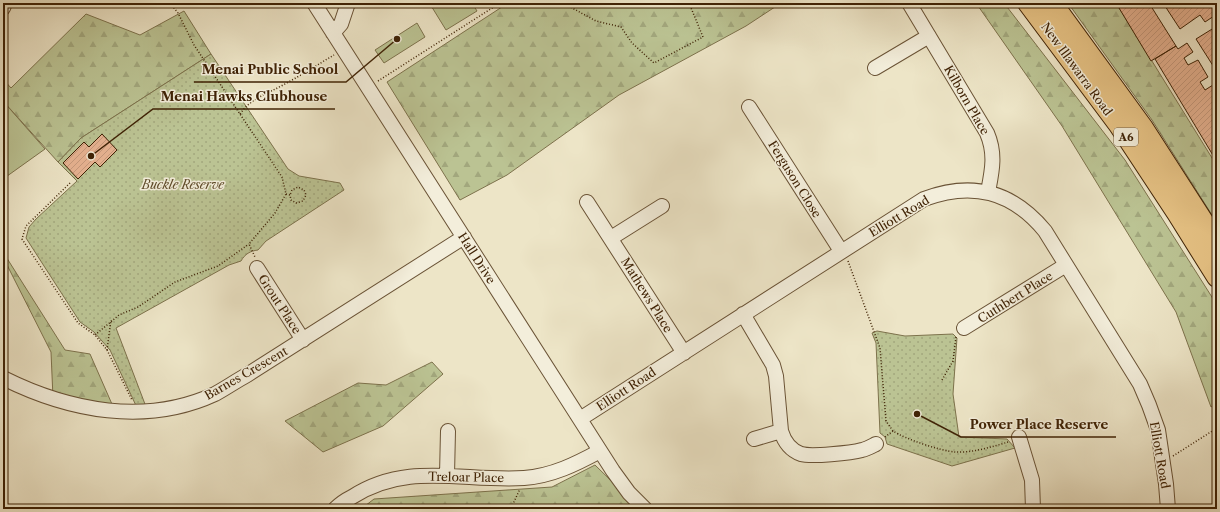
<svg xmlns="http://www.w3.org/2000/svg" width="1220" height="512" viewBox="0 0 1220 512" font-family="'Libre Caslon Text',serif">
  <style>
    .green { fill: #bbc393; stroke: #7d724c }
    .forest { fill: url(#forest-firs); stroke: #7d724c }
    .park { fill: url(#park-dots); stroke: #7d724c }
    .building { fill: url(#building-hatch); stroke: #3f2205 }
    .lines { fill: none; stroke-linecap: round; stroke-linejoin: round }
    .minor-casing { stroke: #6a5336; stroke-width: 16 }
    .highway-casing { stroke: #3f2205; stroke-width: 22 }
    .path { stroke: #3f2205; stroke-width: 1.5; stroke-dasharray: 1 2; stroke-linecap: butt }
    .minor { stroke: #f3eedb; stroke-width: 14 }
    .highway { stroke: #e6c284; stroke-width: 20 }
    .labels { text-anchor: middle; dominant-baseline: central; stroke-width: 3; stroke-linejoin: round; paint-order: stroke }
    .shield { fill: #f3eedb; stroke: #755f45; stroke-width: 1 }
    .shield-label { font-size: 11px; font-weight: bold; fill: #3f2205 }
    .street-label { font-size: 12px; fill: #3f2205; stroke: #f3eedb }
    .park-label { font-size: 12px; font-style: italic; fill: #5e4a28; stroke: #f3eedb }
    .leader { fill: none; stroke: #3f2205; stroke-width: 1.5 }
    .callout-dot { fill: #3f2205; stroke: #f3eedb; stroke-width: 1.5 }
    .callout-label { font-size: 13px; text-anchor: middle; font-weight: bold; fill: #3f2205; stroke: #f3eedb; stroke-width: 3; stroke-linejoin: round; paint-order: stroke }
  </style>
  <defs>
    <pattern id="forest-firs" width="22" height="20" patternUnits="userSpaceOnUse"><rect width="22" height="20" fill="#bbc393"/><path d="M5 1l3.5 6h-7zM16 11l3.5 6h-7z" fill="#a2a77d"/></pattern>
    <pattern id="park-dots" width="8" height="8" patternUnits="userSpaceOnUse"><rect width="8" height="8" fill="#bbc393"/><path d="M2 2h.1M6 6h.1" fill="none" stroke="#a2a77d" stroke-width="1.8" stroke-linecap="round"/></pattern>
    <pattern id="building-hatch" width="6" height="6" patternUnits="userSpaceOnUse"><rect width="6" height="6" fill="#e6b291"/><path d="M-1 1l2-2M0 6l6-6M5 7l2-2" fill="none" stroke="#c6997c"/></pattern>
  </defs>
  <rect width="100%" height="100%" fill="#ede5c7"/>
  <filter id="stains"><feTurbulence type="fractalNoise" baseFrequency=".005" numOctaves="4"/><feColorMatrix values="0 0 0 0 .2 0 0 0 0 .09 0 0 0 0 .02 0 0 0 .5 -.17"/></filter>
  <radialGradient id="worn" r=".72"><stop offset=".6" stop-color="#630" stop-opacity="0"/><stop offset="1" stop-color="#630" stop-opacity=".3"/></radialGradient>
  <path class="green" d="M431,3H472L477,11L446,30L430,4Z
    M417,23L425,37L384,63L375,50Z
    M3,101L45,149L3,179Z"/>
  <path class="forest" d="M508,3H781L746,26L619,95L507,175L460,200L387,82Z
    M976,3H1004L1125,160L1217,305V403L1211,407L1176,312L1062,126Z
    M1068,3H1116L1217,166V223L1152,120Z
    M184,11L211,54L81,138L58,162L3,101V79L11,88L86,14L140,35Z
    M3,252L65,350L90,354L115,411L53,398L51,352L3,257Z
    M432,362L443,374L383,426L323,452L285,421L358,383L386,385Z
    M595,465L640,509H361L374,499L552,487Z"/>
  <path class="park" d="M211,54L288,169L299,176L340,183L344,190L266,241L258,250C250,251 245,254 241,261L229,265L116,328L148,412H139L110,350L94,332L80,322L26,238L29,227L36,219L77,181L58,162L81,138Z
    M877,331L905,336L953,334L957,338L953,394L959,437L1007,439L1015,448L952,466L887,444L885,437L880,433L876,343L872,333Z"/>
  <path class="building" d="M1116,3H1149L1176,46L1151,61Z
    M1163,3H1217V14L1205,22L1200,15L1180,29Z
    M1217,26V72L1196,39Z
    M1187,43L1193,52L1184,58L1188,65L1198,60L1208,77L1200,82L1205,90L1213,85L1217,91V106L1215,107L1217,111V162L1155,59L1176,46L1178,49Z
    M102,134L117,150L100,167L95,162L78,179L63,163L84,142L89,147Z"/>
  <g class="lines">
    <g class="minor-casing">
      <path id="minor" d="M314,3L613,471L629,493L645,509
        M909,3L987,133C996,154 992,171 988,192
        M3,8L5,3
        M333,33L341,24L348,3
        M875,68L929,36
        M749,107L841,251
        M587,202L684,353
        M611,238L662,206
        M257,268L303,340
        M743,314L773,365L776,376L781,431C784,441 790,450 801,454C811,457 851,453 862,450C867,449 872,446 876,444
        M964,328L1066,265
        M3,378C69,411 146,426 215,394C226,388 236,381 247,375L464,237
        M580,419L924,199C972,181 1012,191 1045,231L1140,384L1149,405L1158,430L1166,484L1168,509
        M1019,437L1032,480L1033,509
        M754,439L781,431
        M447,475L448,431
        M335,509C340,504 346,500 352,497C407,461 464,482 524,478C552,476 576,464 600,451"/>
    </g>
    <g class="highway-casing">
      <path id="highway" d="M1028,3L1119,125L1177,213L1217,277
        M1052,3L1143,128L1217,243"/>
    </g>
    <path class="path" d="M170,3L178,13L194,45L282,177L286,194L275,213L249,244L255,257
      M563,3L596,21L621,27L632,43L654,63L703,37L689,3
      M378,81L500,3
      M240,114C251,98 267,94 283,85C300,76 317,65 334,55
      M70,183L26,226L22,239L78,323L95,335L107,350L132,400
      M286,194L290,195L291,200L296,203L303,201L306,195L304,190L298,187L292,190L290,195
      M848,261L880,348L886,421L893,431
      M95,335L119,315L138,307L175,282L218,266L249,244
      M107,350L111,320
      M942,380L953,361L956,337
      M885,437L893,431C905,439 941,451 955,452C972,453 992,447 1008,442
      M1173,456L1217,428
      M508,509L512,506L520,489"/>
    <use href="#minor" class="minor"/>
    <use href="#highway" class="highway"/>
  </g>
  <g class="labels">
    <rect class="shield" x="1114" y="128" width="24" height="18" rx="3"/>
    <g class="shield-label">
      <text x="1126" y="137">A6</text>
    </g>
    <g class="street-label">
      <text transform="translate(1077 69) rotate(54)">New Illawarra Road</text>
      <text transform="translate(967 100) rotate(60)">Kilborn Place</text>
      <text transform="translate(795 179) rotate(58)">Ferguson Close</text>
      <text transform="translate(899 216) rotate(-31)">Elliott Road</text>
      <text transform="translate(477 258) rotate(57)">Hall Drive</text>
      <text transform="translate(647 295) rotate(58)">Mathews Place</text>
      <text transform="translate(1015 297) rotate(-32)">Cuthbert Place</text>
      <text transform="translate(280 304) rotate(57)">Grout Place</text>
      <text transform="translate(246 373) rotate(-30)">Barnes Crescent</text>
      <text transform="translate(626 389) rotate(-33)">Elliott Road</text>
      <text transform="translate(1160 455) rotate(80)">Elliott Road</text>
      <text transform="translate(466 477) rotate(1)">Treloar Place</text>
    </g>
    <g class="park-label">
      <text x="183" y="184">Buckle Reserve</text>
    </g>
  </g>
  <path class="leader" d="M397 39L346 82H194M91 156L153 109H335M917 414L961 437H1116"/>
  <g class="callout-dot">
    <circle cx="397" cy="39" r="4"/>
    <circle cx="91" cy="156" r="4"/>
    <circle cx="917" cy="414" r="4"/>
  </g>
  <g class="callout-label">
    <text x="270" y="74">Menai Public School</text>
    <text x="244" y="101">Menai Hawks Clubhouse</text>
    <text x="1039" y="429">Power Place Reserve</text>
  </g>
  <rect width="1220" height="512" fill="none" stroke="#ede5c7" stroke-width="16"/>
  <rect x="4" y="4" width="1212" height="504" fill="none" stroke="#3f2205" stroke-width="2"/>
  <rect x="8" y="8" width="1204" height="496" fill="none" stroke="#3f2205"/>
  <rect width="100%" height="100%" filter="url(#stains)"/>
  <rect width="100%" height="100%" fill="url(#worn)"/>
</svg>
